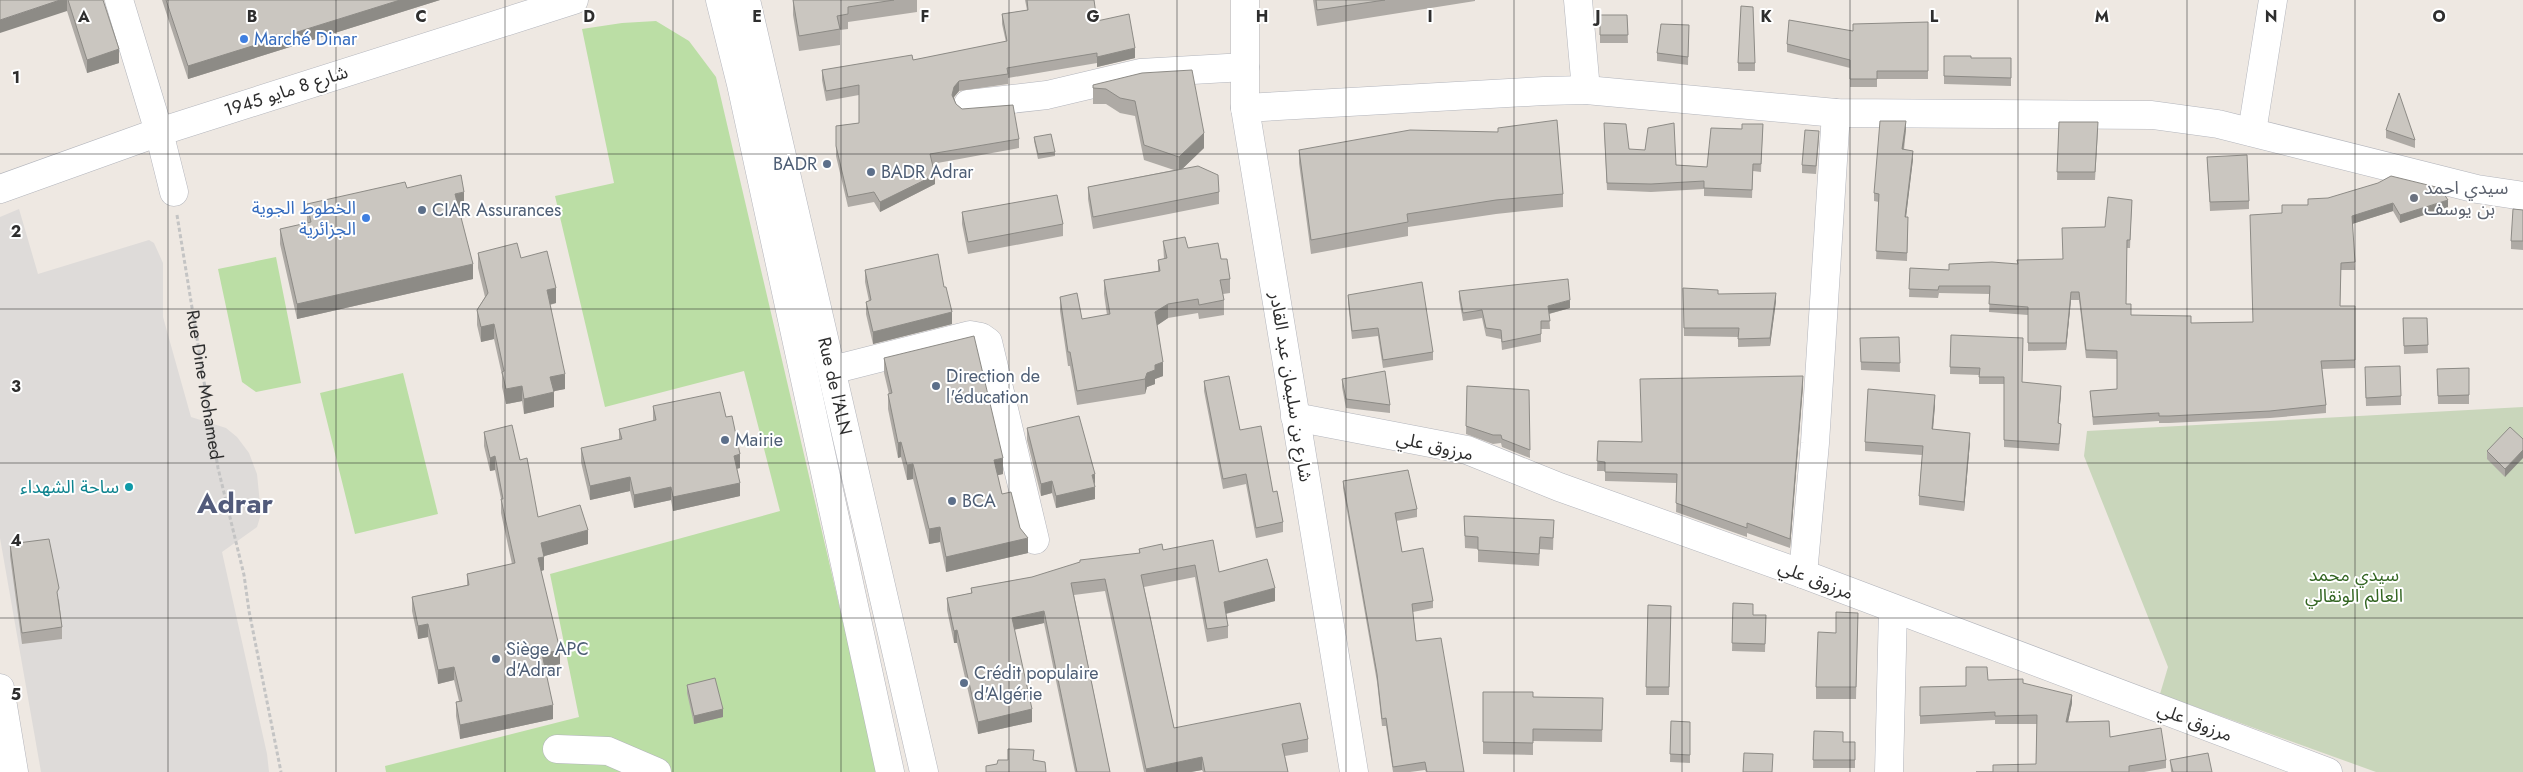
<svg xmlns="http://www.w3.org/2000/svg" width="2523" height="772" viewBox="0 0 2523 772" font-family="Jost,'Noto Sans Arabic',sans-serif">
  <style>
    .green { fill: #bbdea5 }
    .cemetery { fill: #c9d6bb }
    .plaza { fill: #dedbd9 }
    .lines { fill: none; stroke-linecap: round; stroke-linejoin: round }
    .minor-casing { stroke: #b3b5bc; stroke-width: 29 }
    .path { stroke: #c4c4c4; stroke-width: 3; stroke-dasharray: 4 2.5; stroke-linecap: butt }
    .minor { stroke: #fff; stroke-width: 28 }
    .wall { fill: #aeaaa5 }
    .shaded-wall { fill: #8d8b86 }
    .building { fill: #cac6c0; stroke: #8d8b86 }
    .grid { fill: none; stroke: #2e2e2e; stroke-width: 1; stroke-opacity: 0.55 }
    .shop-dot { fill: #3f7fe0; stroke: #fff; stroke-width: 2 }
    .service-dot { fill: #5c6f8a; stroke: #fff; stroke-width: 2 }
    .worship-dot { fill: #6b7280; stroke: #fff; stroke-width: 2 }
    .culture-dot { fill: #0f9aa8; stroke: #fff; stroke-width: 2 }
    .labels { text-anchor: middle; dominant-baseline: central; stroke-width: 4; stroke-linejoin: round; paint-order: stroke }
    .shop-label { font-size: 18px; fill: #366cbe; stroke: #fff; text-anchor: start }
    .street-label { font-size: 18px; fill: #2e2e2e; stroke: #fff }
    .service-label { font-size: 18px; fill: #4e5e75; stroke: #fff; text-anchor: start }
    .worship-label { font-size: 18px; fill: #5b616d; stroke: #fff; text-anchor: start }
    .culture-label { font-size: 18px; fill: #0d838f; stroke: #fff; text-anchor: end }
    .park-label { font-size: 18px; fill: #346623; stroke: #fff }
    .town-label { font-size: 28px; font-weight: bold; fill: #525b7b; stroke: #fff }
    .grid-label { font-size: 16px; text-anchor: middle; font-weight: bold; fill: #2e2e2e; stroke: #fff; stroke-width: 4; stroke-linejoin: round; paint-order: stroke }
  </style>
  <rect width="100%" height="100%" fill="#eee8e2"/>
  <path class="green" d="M656,21L689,41L716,77L878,772H386L385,766L579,717L550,574L780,511L744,371L605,407L555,196L614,183L582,29L622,23Z
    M276,257L301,383L256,392L242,382L218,269Z
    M403,373L438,514L355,534L320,393Z"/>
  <path class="cemetery" d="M2523,407V772H2376L2160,694L2168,667L2084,456L2087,431Z"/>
  <path class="plaza" d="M19,209L38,274L149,240L154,243L163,263V317L191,417L226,428L237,437L249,453L257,474L261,514L257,527L222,552L267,754L269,772H41L0,538V217Z"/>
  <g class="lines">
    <g class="minor-casing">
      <g id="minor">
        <path d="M119,0L159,132L174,192"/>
        <path d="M720,0L741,84L890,772"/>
        <path id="s2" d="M746,0L924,772"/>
        <path d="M1245,0V108L1354,772"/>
        <path d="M1578,0L1586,90"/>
        <path d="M968,104L1047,95L1140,73L1245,67"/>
        <path d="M1245,108L1544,91L1586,90L1836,113L2152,115L2218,124L2477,189L2523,196"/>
        <path d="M2252,132L2273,0"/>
        <path d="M0,189L159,132L574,0"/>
        <path d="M832,370L970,335L981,337L988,342L1035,540"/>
        <path d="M1295,417L1467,450L1559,487L1803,574L2328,772"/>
        <path d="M1803,574L1815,443L1836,113"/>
        <path d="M0,688L14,772"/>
        <path d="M557,749L608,751L657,772"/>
        <path d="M1889,772L1893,609"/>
      </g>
    </g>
    <path class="path" id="s1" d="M177,215L218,468L244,575L249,611L281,772"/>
    <use href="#minor" class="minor"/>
  </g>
  <path class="wall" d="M0,0H103L119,63L87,73L67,11Z
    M162,0H440L188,79Z
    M793,0H917V12L848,22V29L840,30V45L799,51L793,15Z
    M1025,0H1094L1097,21L1135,58L1097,67V63L1008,78V84L959,91L954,97L956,104L962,109L1019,139V148L932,164L935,184L880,212L874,202L848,207L836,156V126L859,123V95L826,101L822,80V70L913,60L1006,42L1002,24V14L1027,10Z
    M1313,0H1475V1L1317,26Z
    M1600,15H1627L1628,43H1600Z
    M1928,22V79H1877V87H1850V68L1787,52V44L1853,31Z
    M1689,25L1688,65L1657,61V53Z
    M1944,56L1971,58H2011V86L1944,84Z
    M1738,63H1755V71H1738Z
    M1142,73L1204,148L1182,169L1219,192V204L1093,229L1088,199V187L1174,170L1144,160L1135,116L1120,113L1106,104H1093V88Z
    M2059,122L2098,130L2095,180H2057Z
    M1763,124L1761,172L1753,171L1752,198L1704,196V189L1651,192L1607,190L1604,130L1629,149L1676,165L1707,167L1742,129Z
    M1906,129L1904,150L1913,159L1906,217L1908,225L1907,261L1876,259L1879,202L1874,201V193Z
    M2386,130L2415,140V148L2386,138Z
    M1034,137L1055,152V156L1038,159L1034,141Z
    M1819,139L1816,174L1802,173V165Z
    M1299,150L1563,194V207L1496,214L1408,227V236L1311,254L1299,163Z
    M2207,157L2249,201V209L2210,211Z
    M407,188L464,207L459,208L473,279L297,319L280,244V229L307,223V204Z
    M2308,199L2448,207L2400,223L2393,211L2352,224L2355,270H2341L2340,306H2355V368L2322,369L2326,405V413L2270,418L2169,423H2159V421L2093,425L2090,391L2117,389V359L2086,358L2079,300H2071L2066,350L2028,351V315L1989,312L1990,294L1939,293L1938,298L1909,297L1910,268L1949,270L2018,264L2063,259L2105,227L2132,200L2130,248H2127L2126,304L2131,315L2191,323L2253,322L2282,213L2308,205Z
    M2523,210V250L2511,249V241Z
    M962,212L1063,224V236L968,254L962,224Z
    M1163,241L1188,248L1221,259L1230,279V293L1223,294L1224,300V315L1199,319L1198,313L1168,318L1157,325L1163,376L1155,379V384L1147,387L1145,394L1077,405L1070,366H1068L1060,311V297L1082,319L1107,315L1104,294V280L1158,271V260L1164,259Z
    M478,253L521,258L556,303L550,305L565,389L554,391V407L524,414L522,401L506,404L502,387V375L494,339L481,342L477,325V310L485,297L478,268Z
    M865,270L944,287L952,324L873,344L866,314V302L869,301L865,282Z
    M1683,288L1718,294L1776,301L1770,346L1738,347V337L1684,336Z
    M1459,291L1570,308L1549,314L1550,329H1541V342L1502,350L1501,339L1486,336L1482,318L1463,321L1459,299Z
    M1348,295L1433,352V360L1383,368L1378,336L1352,339L1348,303Z
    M2403,318H2427L2428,353L2404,354Z
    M1951,335L2022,382L2061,393L2058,423L2061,431L2059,451L2004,447V384H1979V375L1950,374Z
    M1899,337L1900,372L1861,370L1860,338Z
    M884,358L1003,474L997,475L1002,494L1020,528L1028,553L946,572L940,542L929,544L913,479L907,480L901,457L898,458L888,409V394H889L884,373Z
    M2469,368V404H2438L2437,369Z
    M2365,375L2401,396V405L2366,406Z
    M1342,379L1390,405V413L1346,408L1342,387Z
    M1204,381L1240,430L1273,492L1283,522V532L1256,538L1246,484L1223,489L1204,391Z
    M1467,386L1529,390L1530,458L1502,447L1501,443L1493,444L1466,434Z
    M1803,386L1790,548L1747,533V537L1676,512L1677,483L1605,481V471H1597L1598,441L1642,442Z
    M1935,405L1933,430L1970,442L1964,511L1919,505V496L1922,455L1865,451V442Z
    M653,406L726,417L740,468L737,469L740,496L673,511L671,500L634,508L630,491L590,500L581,462V448L619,440V429L653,421Z
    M1027,428L1095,486V499L1056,508L1052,493L1041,496L1027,440Z
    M484,432L520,460L538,517L588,544L544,556V570L541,571L560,664L545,667L553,719L460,739L456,716V702L459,701L454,680L438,684L428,637L418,639L412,611V597L467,585V574L512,564L501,513V499L495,470L490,471L484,446Z
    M2523,439L2505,477L2487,459V451Z
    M1343,481L1417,509V517L1396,521L1402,552L1433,601V608L1413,612L1416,641L1464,772H1426L1425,770L1410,772H1393L1386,726H1382L1377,682L1343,488Z
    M1464,516L1554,520L1553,550L1540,549L1539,566L1478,562V549L1465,548Z
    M10,544L59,600L62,627V639L22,644L10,556Z
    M1139,549L1163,550L1219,572L1275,601L1226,614L1228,626V638L1207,642L1195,577L1144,587L1174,728L1308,739V752L1285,756L1288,772H1203L1202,770L1191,772H1144L1105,591L1074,595L1110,772H1075L1044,623L1014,630L1032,722L978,734L957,643H954L947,610V598L971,593V588L1032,577L1139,553Z
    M1733,603L1753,615H1766L1765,652L1732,651Z
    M1648,605L1671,606L1669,695H1646Z
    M1858,613L1856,699H1816V687L1836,633Z
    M1988,680L2023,683L2072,703L2068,722L2110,737L2166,760V768L2144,772H1976H1993L2036,764L2037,724H1995V720L1920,724V687L1966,686Z
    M687,685L723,717L694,724L687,693Z
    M1483,692L1533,697L1603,698L1602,742L1533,741V755L1483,754Z
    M1671,721L1690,722V763L1670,762Z
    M1814,731L1843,742H1855V768H1813Z
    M2170,760L2212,772H2171Z"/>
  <path class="shaded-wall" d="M60,0H67V11L0,33V20Z
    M400,0H440L188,79V66Z
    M1135,48V58L1097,67V57Z
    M119,49V63L87,73V60Z
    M959,81V91L954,97L952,105V95L954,87Z
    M1906,121V129L1902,158V149Z
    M1204,133V148L1179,172V157Z
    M1913,151V159L1905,225V217Z
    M935,175V184L880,212V202Z
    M464,192V207L455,209V194Z
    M2448,200V207L2400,223V215Z
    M2393,203V211L2352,224V216Z
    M473,264V279L297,319V304Z
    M556,288V303L547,305V290Z
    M2071,292V300L2066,350V343Z
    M1776,293V301L1770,346V338Z
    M1570,300V308L1548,314V306Z
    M1168,304V318L1155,327V312Z
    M952,312V324L873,344V332Z
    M494,324V339L481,342V327Z
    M1163,362V376L1155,379V384L1147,387L1145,394V379L1147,373L1155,365Z
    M565,374V389L550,392V377Z
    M1803,376V386L1790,548V539Z
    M522,386V401L506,404V389Z
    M2061,386V393L2058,430V423Z
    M554,392V407L524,414V399Z
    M1935,395V405L1932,439V429Z
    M1970,433V442L1964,511V502Z
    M901,442V457L898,458V443Z
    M2523,450V458L2505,477V469Z
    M740,454V468L734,469V456Z
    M495,456V470L490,471V458Z
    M1003,458V474L994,476V460Z
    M913,464V479L907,480V465Z
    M1095,474V486L1092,475Z
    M630,477V491L590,500V486Z
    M1052,481V493L1041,496V484Z
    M740,483V496L673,511V497Z
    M671,487V500L634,508V495Z
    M1095,487V499L1056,508V496Z
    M940,527V542L929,544V529Z
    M588,530V544L541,557V543Z
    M1028,538V553L946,572V557Z
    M544,557V570L538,572V558Z
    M1275,588V601L1224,614V602Z
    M1044,611V623L1012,630V618Z
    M428,624V637L418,639V626Z
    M957,630V643H954V631Z
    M560,650V664L542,668V654Z
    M454,667V680L438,684V670Z
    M2072,695V703L2066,731V722Z
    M553,705V719L460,739V725Z
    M723,709V717L694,724V716Z
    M1032,709V722L978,734V722Z
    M1202,757V770L1191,772H1146V769Z"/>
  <path class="building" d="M0,0H60L0,20Z
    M68,0H103L119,49L87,60Z
    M166,0H400L188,66Z
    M793,0H894L848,7V14L837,16L840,29L799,36Z
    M1027,0H1094L1097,21L1129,14L1135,48L1097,57V53L1007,68L1008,74L959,81L954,87L952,95L956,104L962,109L1013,105L1019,139L930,154L935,175L880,202L874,192L848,197L836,146V126L859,123V85L826,91L822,70L912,55L913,60L1007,41L1002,14L1028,10Z
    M1316,0H1385L1317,10Z
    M1741,6L1753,7L1755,63H1738Z
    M1600,15H1627L1628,35H1600Z
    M1789,20L1853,31V24L1928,22V71H1877V79H1850V60L1787,44Z
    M1661,24L1689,25L1688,57L1657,53Z
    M1944,56H1971V58H2011V78L1944,76Z
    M1192,70L1204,133L1179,157L1144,145L1135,101L1120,98L1106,89L1093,88V85L1142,73Z
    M2399,93L2415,140L2386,130Z
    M1557,120L1563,194L1496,200L1407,214L1408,222L1311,240L1299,150L1410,130L1498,132V128Z
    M1880,121H1906L1902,149L1913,151L1905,217H1908L1907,253L1876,251L1879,194L1874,193Z
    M2059,122H2098L2095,172H2057Z
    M1604,123L1626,124L1629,149L1645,150L1648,128L1674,123L1676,165L1707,167L1711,128L1742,129V124H1763L1761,164H1753L1752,190L1704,188V181L1651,184L1607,183Z
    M1805,130L1819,131L1816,166L1802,165Z
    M1051,134L1055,152L1038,154L1034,137Z
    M2247,155L2249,201L2210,202L2207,157Z
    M1198,166L1218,175L1219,192L1093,217L1088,187Z
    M461,175L464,192L455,194L473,264L297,304L280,229L311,222L307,204L405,182L407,188Z
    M2391,176L2440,188L2448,200L2400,215L2393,203L2352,216L2355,262L2341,263L2340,306H2355V360L2321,361L2326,405L2270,411L2169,416H2159V413L2093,417L2090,391L2117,389V351L2086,350L2079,292H2071L2066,343H2028V307L1989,304L1990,286H1939L1938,290L1909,289L1910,268L1949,270V264L1992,262L2018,264L2017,260L2063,259L2062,228L2105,227L2108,197L2132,200L2130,240H2127L2126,304H2131V315L2191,316V323L2253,322L2250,215L2282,213V205H2308V199L2328,198L2378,183Z
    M1057,195L1063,224L968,242L962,212Z
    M2513,209L2523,210V241H2511Z
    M1185,237L1188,248L1218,243L1221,259H1227L1230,279L1220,280L1224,300L1199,305L1198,299L1168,304L1155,312L1163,362L1155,365V370L1147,373L1145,379L1077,391L1070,352H1068L1060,297L1077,293L1082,319L1110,314L1104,280L1160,271L1158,260L1167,258L1163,241Z
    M517,243L521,258L547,251L556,288L547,290L565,374L550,377L554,392L524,399L522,386L506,389L502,372L504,371L494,324L481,327L477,310L488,293L478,253Z
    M938,254L944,287H946L952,312L873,332L866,302L871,300L865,270Z
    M1568,279L1570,300L1548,306L1550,321H1541V334L1502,342L1501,330L1486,328L1482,310L1463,313L1459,291Z
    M1422,282L1433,352L1383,360L1378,328L1352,331L1348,295Z
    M1683,288L1718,290V294L1776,293L1770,338L1738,339L1739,328H1684Z
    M2403,318H2427L2428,345L2404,346Z
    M1951,335L2023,338L2022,382L2061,386L2058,423L2061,424L2059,444L2004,440V377H1979L1980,368L1950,367Z
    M974,336L1003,458L994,460L1002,494L1011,492L1020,528L1028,538L946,557L940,527L929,529L913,464L907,465L901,442L898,443L888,394L892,393L884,358Z
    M1899,337L1900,363L1861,362L1860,338Z
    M2400,366L2401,396L2366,398L2365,367Z
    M2469,368V395L2438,396L2437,369Z
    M1385,371L1390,405L1346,399L1342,379Z
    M1229,376L1240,430L1261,426L1273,492L1277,491L1283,522L1256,528L1246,474L1223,479L1204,381Z
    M1803,376L1790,539L1747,523V528L1676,503L1677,474L1605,472V462L1597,461L1598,441L1642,442L1640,379Z
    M1467,386L1529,390L1530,450L1502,439L1501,435H1493L1466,426Z
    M1868,389L1935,395L1932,429L1970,433L1964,502L1919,496L1923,446L1865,442Z
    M720,392L726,417L732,416L740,454L734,456L740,483L673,497L671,487L634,495L630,477L590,486L581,448L622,439L619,429L656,420L653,406Z
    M1079,416L1095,474L1092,475L1095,487L1056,496L1052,481L1041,484L1027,428Z
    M512,425L520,460L527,458L538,517L580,505L588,530L541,543L544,557L538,558L560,650L542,654L553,705L460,725L456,702L462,701L454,667L438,670L428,624L418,626L412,597L469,585L467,574L515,563L501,499H503L495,456L490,458L484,432Z
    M2510,427L2523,439V450L2505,469L2487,451Z
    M1408,470L1417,509L1395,513L1402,552L1423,548L1433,601L1412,604L1416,641L1441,638L1464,772H1427L1425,762L1393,767L1386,718L1382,719L1377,674L1343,481Z
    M1464,516L1554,520L1553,538L1540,537L1539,554L1478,550V537L1465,536Z
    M49,539L59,588L57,592L62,627L22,633L10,544Z
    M1213,540L1219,572L1267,559L1275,588L1224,602L1228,626L1207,629L1195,565L1141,575L1174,728L1300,703L1308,739L1282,744L1288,772H1205L1202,757L1146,769L1105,579L1071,583L1110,772H1077L1044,611L1012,618L1032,709L978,722L957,630L954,631L947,598L972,593L971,588L1032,577L1080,562V560L1140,553L1139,549L1162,544L1163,550Z
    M1733,603L1753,604V615H1766L1765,644L1732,643Z
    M1648,605L1671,606L1669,687H1646Z
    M1836,612L1858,613L1856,687H1816L1818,632L1836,633Z
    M1966,667H1987L1988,680L2023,679V683L2072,695L2066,722L2109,721L2110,737L2161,728L2166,760L2129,766V772H1976H1993V765L2036,764L2037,715L1995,716V712L1920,716V687L1966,686Z
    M715,678L723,709L694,716L687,685Z
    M1483,692H1533V697L1603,698L1602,730L1533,729V743L1483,742Z
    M1671,721L1690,722V755L1670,754Z
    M1814,731L1843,732V742H1855V760H1813Z
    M1008,749L1034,750L1033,760L1045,762L1046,772H986V766L997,764L998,760H1008Z
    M1744,753L1773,754L1772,772H1743Z
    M2208,753L2212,772H2173L2170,760Z"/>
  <path class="grid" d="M168,0V772M336,0V772M505,0V772M673,0V772M841,0V772M1009,0V772M1177,0V772M1346,0V772M1514,0V772M1682,0V772M1850,0V772M2018,0V772M2187,0V772M2355,0V772M0,154H2523M0,309H2523M0,463H2523M0,618H2523"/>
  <g class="shop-dot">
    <circle cx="244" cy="39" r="5"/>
    <circle cx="366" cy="218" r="5"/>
  </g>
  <g class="service-dot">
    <circle cx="827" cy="164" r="5"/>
    <circle cx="871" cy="172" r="5"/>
    <circle cx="422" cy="210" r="5"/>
    <circle cx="936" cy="386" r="5"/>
    <circle cx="725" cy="440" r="5"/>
    <circle cx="952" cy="501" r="5"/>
    <circle cx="496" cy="659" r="5"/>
    <circle cx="964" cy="683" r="5"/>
  </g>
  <circle class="worship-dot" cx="2414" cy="198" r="5"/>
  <circle class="culture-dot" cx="129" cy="487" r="5"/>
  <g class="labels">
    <g class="shop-label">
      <text x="254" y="39">Marché Dinar</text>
      <text x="356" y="208" text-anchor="end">الخطوط الجوية<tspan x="356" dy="21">الجزائرية</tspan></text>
    </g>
    <g class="street-label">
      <text transform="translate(286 91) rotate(-18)">شارع 8 مايو 1945</text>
      <text stroke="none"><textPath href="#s1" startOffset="172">Rue Dine Mohamed</textPath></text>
      <text stroke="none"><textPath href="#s2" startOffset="396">Rue de l'ALN</textPath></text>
      <text transform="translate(1291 387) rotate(81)">شارع بن سليمان عبد القادر</text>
      <text transform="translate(1435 446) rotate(13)">مرزوق علي</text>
      <text transform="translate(1816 580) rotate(21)">مرزوق علي</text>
      <text transform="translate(2195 722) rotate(21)">مرزوق علي</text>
    </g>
    <g class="service-label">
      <text x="817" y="164" text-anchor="end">BADR</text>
      <text x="881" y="172">BADR Adrar</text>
      <text x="432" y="210">CIAR Assurances</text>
      <text x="946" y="376">Direction de<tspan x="946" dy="21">l'éducation</tspan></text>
      <text x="735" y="440">Mairie</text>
      <text x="962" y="501">BCA</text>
      <text x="506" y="649">Siège APC<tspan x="506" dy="21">d'Adrar</tspan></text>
      <text x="974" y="673">Crédit populaire<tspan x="974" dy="21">d'Algérie</tspan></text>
    </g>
    <g class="worship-label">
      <text x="2424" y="188">سيدي احمد<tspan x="2424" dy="21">بن يوسف</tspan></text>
    </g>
    <g class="culture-label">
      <text x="119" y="487">ساحة الشهداء</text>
    </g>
    <g class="park-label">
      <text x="2354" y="575">سيدي محمد<tspan x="2354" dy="21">العالم الونقالي</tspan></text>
    </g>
    <g class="town-label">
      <text x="235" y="503">Adrar</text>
    </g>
  </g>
  <g class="grid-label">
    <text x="84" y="22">A</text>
    <text x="252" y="22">B</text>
    <text x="421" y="22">C</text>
    <text x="589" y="22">D</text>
    <text x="757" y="22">E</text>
    <text x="925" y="22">F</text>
    <text x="1093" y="22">G</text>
    <text x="1262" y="22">H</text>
    <text x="1430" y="22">I</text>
    <text x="1598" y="22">J</text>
    <text x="1766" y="22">K</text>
    <text x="1934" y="22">L</text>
    <text x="2102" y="22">M</text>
    <text x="2271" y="22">N</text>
    <text x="2439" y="22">O</text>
    <text x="16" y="83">1</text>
    <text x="16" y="237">2</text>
    <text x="16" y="392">3</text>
    <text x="16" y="546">4</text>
    <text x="16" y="700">5</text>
  </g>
</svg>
